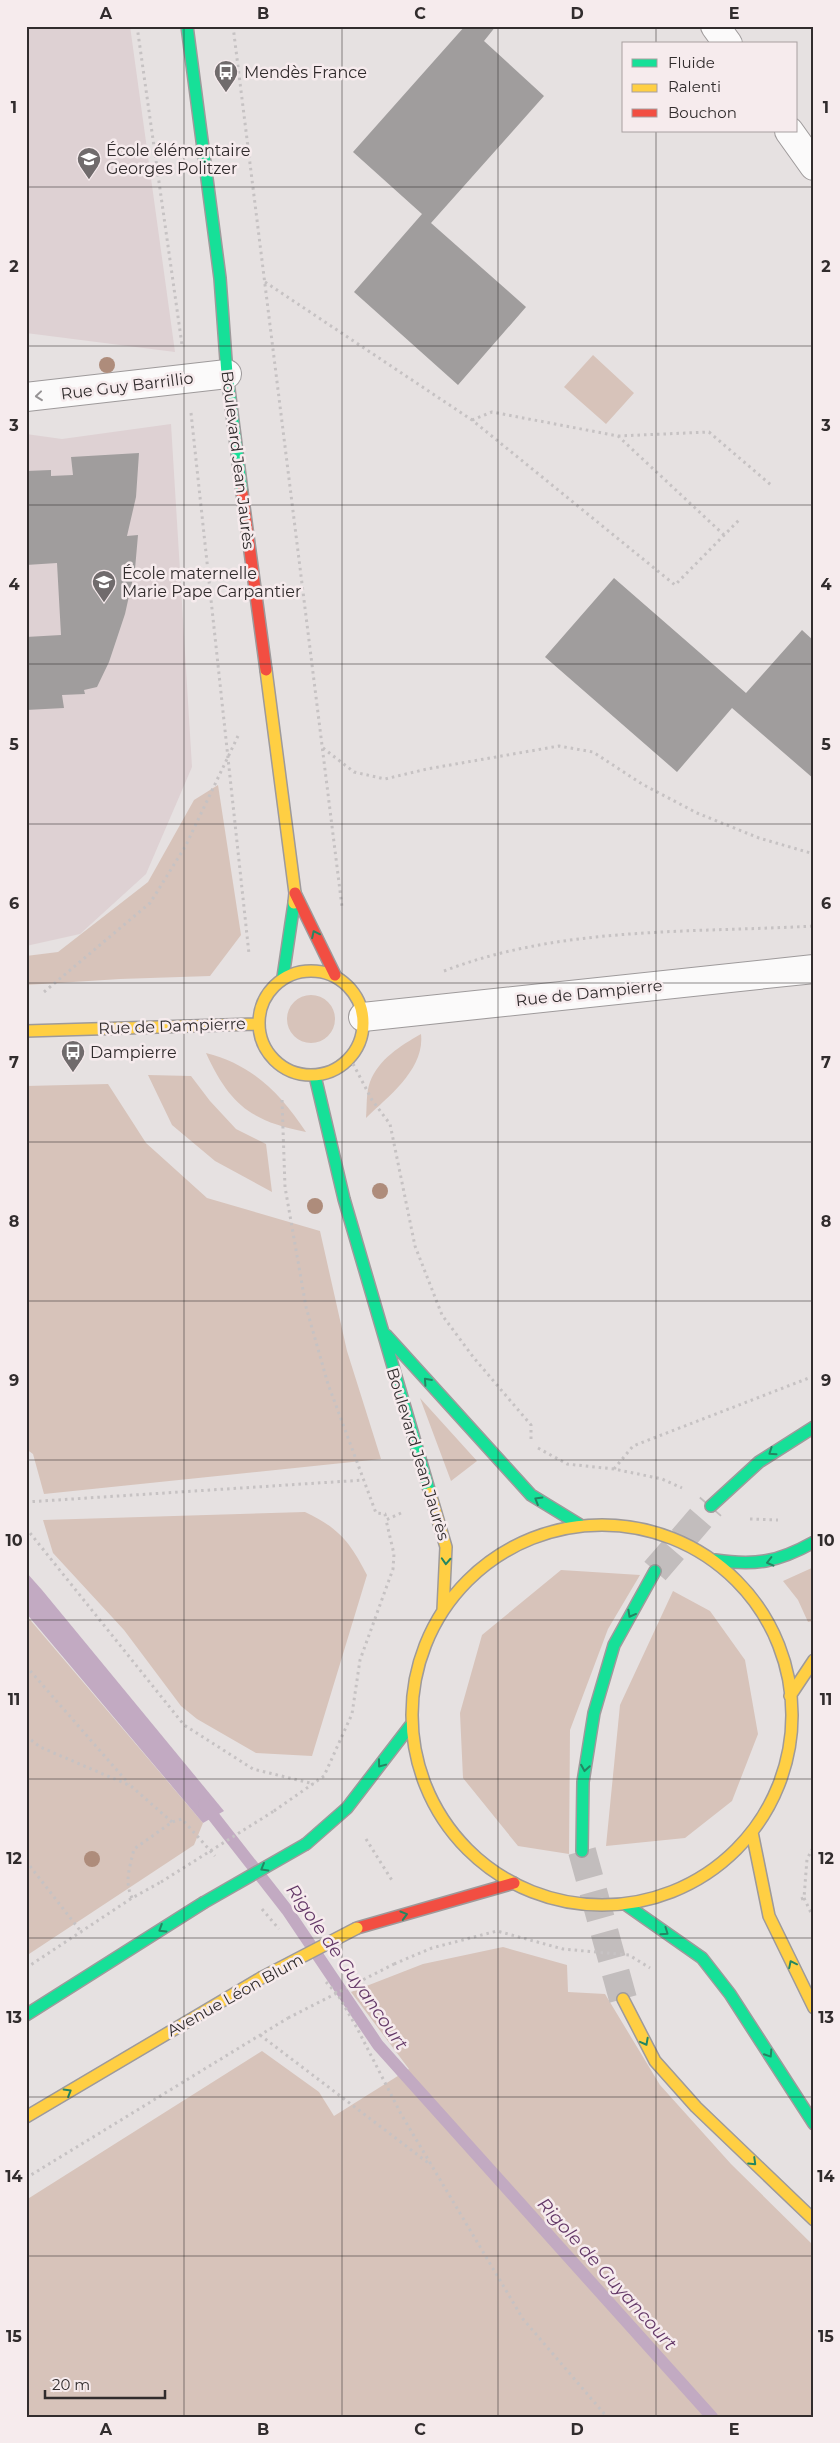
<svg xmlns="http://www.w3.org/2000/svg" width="840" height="2443" viewBox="0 0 840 2443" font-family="Montserrat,sans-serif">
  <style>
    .built { fill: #ded1d3 }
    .green { fill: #d7c3ba }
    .water { fill: #c2aac2 }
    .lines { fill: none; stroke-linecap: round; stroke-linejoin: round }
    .stream { stroke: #c2aac2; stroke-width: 12 }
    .building { fill: #a09d9d }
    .secondary-tunnel { stroke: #c2bdbd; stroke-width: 28; stroke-dasharray: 28 14; stroke-linecap: butt }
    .street-casing { stroke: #9e9a9b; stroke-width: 30 }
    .fast-casing { stroke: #9e9a9b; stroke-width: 14 }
    .slow-casing { stroke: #9e9a9b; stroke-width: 14 }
    .jam-casing { stroke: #9e9a9b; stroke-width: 14 }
    .path { stroke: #c6c2c3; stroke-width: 3; stroke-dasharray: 2.5 4; stroke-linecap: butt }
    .street { stroke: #fbfafa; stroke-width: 28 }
    .fast { stroke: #16e098; stroke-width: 11 }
    .slow { stroke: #ffcf43; stroke-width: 11 }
    .jam { stroke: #f24e42; stroke-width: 11 }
    .fast-bridge-casing { stroke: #9e9a9b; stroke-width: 14; stroke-linecap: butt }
    .slow-bridge-casing { stroke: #9e9a9b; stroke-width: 14; stroke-linecap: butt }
    .path-bridge { stroke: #c6c2c3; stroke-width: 3; stroke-dasharray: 2.5 4; stroke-linecap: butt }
    .fast-bridge { stroke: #16e098; stroke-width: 11 }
    .slow-bridge { stroke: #ffcf43; stroke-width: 11 }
    .tree { fill: #ae8c7b }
    .oneway { stroke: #969394 }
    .oneway2 { stroke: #248662 }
    .grid { fill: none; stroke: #312c2d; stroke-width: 1; stroke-opacity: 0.55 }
    .labels { text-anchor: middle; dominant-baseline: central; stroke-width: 5; stroke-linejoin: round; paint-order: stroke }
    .poi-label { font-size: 16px; fill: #312c2d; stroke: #f6ebed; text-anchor: start }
    .street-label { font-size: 16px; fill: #312c2d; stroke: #f6ebed }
    .water-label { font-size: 18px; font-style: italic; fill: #643968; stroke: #f6ebed }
    .neatline { fill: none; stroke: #312c2d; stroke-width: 2 }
    .grid-label { font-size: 16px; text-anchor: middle; font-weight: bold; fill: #312c2d }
  </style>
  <rect width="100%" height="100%" fill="#e6e1e1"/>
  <path class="built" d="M26,26H130L175,352L26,333Z
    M171,424L192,767L146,874L80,934L26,946V434L62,439Z"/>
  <path class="green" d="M593,355L634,393L606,424L564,387Z
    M218,785L241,935L210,976L120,979L26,985V956L58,952L148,882L194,800Z
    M287 1019a24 24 0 1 1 48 0a24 24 0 1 1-48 0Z
    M421,1034C425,1069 389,1096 366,1118C367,1107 366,1092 370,1082C379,1059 400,1046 421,1034Z
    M206,1053C253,1065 280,1093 306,1132C251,1121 230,1105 206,1053Z
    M148,1075L191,1076L210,1101L236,1129L266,1144L272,1192L215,1161L172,1125Z
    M108,1084L146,1143L207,1198L320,1231L347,1351L381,1459L44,1494L33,1454L26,1449V1086Z
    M420,1398L477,1461L451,1481Z
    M305,1512C339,1528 350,1542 367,1575L312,1756L256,1753L197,1719L181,1706L124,1630L53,1553L43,1520Z
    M814,1567V1621L808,1622L798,1600L783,1581Z
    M561,1570L640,1575L608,1629L570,1730L569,1854L518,1846L463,1778L460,1713L482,1635Z
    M673,1591L710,1611L745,1660L758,1734L732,1801L685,1838L606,1846L620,1705Z
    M26,1615L203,1823L194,1845L26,1956Z
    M503,1947L567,1965L568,1992L605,1994L660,2085L731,2164L814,2246V2417H26V2200L262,2051L319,2092L334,2116L409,2069L351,1992L423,1964Z"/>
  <path class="water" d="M26,1572L42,1590L224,1811L203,1823L26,1613Z"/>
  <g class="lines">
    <path class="stream" d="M204,1804L287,1910L378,2045L712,2417"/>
  </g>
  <path class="building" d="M465,26H496L484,41L544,96L431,223L526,307L458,385L354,292L422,214L353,152Z
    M139,453L136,497L127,536L138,535L135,569L125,614L109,662L97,687L84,690L85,694L62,695L64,708L26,710V637L61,635L57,563L26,565V471L51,470V476L73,475L71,457Z
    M614,578L746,693L802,630L814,641V779L732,708L677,772L545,657Z"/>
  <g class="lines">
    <path class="secondary-tunnel" d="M655,1571L711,1506
      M582,1851L623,1999"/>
    <g class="street-casing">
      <path id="street" d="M715,26L728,44
        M789,131L814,166
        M26,397L227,374
        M363,1017L814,969"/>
    </g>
    <g class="fast-casing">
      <path id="fast" d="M187,26L220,278L227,374L242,492
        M283,977L294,903
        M315,1076L344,1199L430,1493
        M386,1335L531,1495L580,1525
        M711,1506L759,1462L814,1427
        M715,1560C756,1566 778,1562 814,1542
        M306,1844L347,1808L410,1726
        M582,1851L583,1782L594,1713L614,1645L655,1571
        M625,1904L702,1958L730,1994L814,2124
        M26,2015L203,1903"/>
    </g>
    <g class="slow-casing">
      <path id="slow" d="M266,670L295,893L294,903
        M259 1023a52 52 0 1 1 104 0a52 52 0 1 1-104 0Z
        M26,1031L258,1024
        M430,1493L446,1547L443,1610
        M412 1715a190 190 0 1 1 380 0a190 190 0 1 1-380 0Z
        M790,1696L814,1660
        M752,1832L769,1916L814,2008
        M623,1999L655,2061L696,2107L814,2220
        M26,2117L261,1978"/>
    </g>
    <g class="jam-casing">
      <path id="jam" d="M242,492L266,670
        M295,893L335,975
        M357,1928L514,1883"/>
    </g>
    <path class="path" d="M137,26L182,345
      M233,26L342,907
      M265,282L472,420L675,585L740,519
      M191,413L249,954
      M472,420L492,412L618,436L724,535
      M618,436L709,432L771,485
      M323,748L354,772L385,779L427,769L559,746L593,752L642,784L697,813L759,838L814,854
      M444,971C561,926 690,933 814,926
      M44,992L150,903L185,847L238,736
      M350,1058L372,1100L390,1124L415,1246L442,1315L474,1358L531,1425V1441
      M282,1100L285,1187L306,1307L328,1384L376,1513L385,1514L386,1520
      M538,1448L567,1464L614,1469L662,1479L682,1488
      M614,1469L633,1446L814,1376
      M26,1502L364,1480
      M750,1519L778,1520
      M26,1528L184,1725L253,1769L314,1784
      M26,1666L129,1784
      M26,1736L40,1747L131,1786L172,1822
      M274,1811L324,1776L352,1714L360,1660L393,1569L394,1554L386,1520L401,1513
      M366,1839L393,1882
      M26,1861L82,1933
      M132,1898C124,1881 130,1867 134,1849L172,1822L182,1819L215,1856
      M804,1898L814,1919
      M801,1899L804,1898L807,1859L814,1846
      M262,1909L279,1929
      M394,1964L432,1948L497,1931L563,1949L629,1955L650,1968
      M26,1968L132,1898L161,1882
      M326,1982L338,1995L357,2028L401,2114L523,2319L607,2417
      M260,2035L431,2165
      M26,2178L288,2018"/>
    <use href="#street" class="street"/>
    <use href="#fast" class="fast"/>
    <use href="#slow" class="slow"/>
    <use href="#jam" class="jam"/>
    <g class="fast-bridge-casing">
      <path id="fast-bridge" d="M203,1903L306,1844"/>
    </g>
    <g class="slow-bridge-casing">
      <path id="slow-bridge" d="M261,1978L357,1928"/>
    </g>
    <path class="path-bridge" d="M161,1882L274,1811
      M288,2018L394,1964"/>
    <use href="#fast-bridge" class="fast-bridge"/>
    <use href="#slow-bridge" class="slow-bridge"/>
  </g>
  <g class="tree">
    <circle cx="107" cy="365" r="8"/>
    <circle cx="380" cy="1191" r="8"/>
    <circle cx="315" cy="1206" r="8"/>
    <circle cx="92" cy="1859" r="8"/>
  </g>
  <defs><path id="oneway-chevron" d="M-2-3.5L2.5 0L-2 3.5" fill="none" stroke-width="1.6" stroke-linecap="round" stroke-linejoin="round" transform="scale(1.25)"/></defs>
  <use class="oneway" href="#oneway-chevron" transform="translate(39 396) rotate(174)"/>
  <g class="oneway2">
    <use href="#oneway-chevron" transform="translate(315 934) rotate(-116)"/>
    <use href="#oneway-chevron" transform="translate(427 1381) rotate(-132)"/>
    <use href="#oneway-chevron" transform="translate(772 1452) rotate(146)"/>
    <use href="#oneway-chevron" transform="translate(538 1500) rotate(-149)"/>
    <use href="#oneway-chevron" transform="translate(446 1561) rotate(93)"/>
    <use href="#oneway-chevron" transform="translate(770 1562) rotate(166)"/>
    <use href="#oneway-chevron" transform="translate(631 1614) rotate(119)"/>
    <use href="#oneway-chevron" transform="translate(381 1764) rotate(127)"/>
    <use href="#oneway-chevron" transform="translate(585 1768) rotate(99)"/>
    <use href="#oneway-chevron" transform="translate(264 1868) rotate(150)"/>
    <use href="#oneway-chevron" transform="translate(404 1915) rotate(-16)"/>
    <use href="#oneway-chevron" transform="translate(162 1929) rotate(148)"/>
    <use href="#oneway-chevron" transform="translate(665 1932) rotate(35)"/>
    <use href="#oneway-chevron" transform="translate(792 1964) rotate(-116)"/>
    <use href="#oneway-chevron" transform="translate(645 2042) rotate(62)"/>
    <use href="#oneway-chevron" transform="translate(769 2054) rotate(57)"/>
    <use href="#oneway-chevron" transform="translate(68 2092) rotate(-31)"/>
    <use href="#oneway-chevron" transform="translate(753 2162) rotate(44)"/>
  </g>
  <path class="grid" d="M184,26V2417M342,26V2417M498,26V2417M656,26V44M656,131V2417M26,187H814M26,346H814M26,505H814M26,664H814M26,824H814M26,983H814M26,1142H814M26,1301H814M26,1460H814M26,1620H814M26,1779H814M26,1938H814M26,2097H814M26,2256H814"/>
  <defs>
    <g id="bus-pin" transform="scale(1.25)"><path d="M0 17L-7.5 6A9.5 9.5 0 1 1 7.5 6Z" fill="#706b6c" stroke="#f6ebed"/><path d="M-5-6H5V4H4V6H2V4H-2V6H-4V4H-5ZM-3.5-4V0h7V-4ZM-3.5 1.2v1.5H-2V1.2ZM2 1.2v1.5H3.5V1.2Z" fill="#fff"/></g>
    <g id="school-pin" transform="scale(1.25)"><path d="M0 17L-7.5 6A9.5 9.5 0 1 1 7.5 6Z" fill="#706b6c" stroke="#f6ebed"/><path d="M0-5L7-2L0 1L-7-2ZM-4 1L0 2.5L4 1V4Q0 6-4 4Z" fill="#fff"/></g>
  </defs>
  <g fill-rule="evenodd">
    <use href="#bus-pin" x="226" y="72"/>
    <use href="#school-pin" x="89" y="159"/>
    <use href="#school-pin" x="104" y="582"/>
    <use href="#bus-pin" x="73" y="1052"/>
  </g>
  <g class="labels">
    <g class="poi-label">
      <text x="244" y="72">Mendès France</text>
      <text x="106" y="150">École élémentaire<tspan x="106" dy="18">Georges Politzer</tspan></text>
      <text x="122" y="573">École maternelle<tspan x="122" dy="18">Marie Pape Carpantier</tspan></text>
      <text x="90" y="1052">Dampierre</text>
    </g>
    <g class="street-label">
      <text transform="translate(127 386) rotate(-7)">Rue Guy Barrillio</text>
      <text transform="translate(238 460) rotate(83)">Boulevard Jean Jaurès</text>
      <text transform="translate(589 993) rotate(-6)">Rue de Dampierre</text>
      <text transform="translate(172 1026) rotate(-2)">Rue de Dampierre</text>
      <text transform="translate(418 1454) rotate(73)">Boulevard Jean Jaurès</text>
      <text transform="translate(235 1995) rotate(-29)">Avenue Léon Blum</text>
    </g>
    <g class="water-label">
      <text transform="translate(347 1967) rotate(55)">Rigole de Guyancourt</text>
      <text transform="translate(607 2274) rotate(48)">Rigole de Guyancourt</text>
    </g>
  </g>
  <rect width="840" height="2443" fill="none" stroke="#f6ebed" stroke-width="55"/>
  <rect x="622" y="42" width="175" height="90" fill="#f6ebed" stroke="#a79fa0"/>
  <rect x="632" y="59" width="25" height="8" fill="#16e098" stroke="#a79fa0"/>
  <text x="668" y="68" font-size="15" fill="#312c2d">Fluide</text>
  <rect x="632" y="84" width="25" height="8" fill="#ffcf43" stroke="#a79fa0"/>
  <text x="668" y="92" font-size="15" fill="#312c2d">Ralenti</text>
  <rect x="632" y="109" width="25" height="8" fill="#f24e42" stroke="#a79fa0"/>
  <text x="668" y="118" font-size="15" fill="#312c2d">Bouchon</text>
  <path d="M45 2390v8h120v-8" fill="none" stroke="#312c2d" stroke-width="2.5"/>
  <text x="52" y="2390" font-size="15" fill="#312c2d" stroke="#f6ebed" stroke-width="4" paint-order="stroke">20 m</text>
  <rect x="28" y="28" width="784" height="2388" class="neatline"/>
  <g class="grid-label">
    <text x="106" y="19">A</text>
    <text x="263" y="19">B</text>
    <text x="420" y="19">C</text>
    <text x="577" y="19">D</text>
    <text x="734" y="19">E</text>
    <text x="14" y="113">1</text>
    <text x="826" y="113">1</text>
    <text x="14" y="272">2</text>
    <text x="826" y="272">2</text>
    <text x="14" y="431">3</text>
    <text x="826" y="431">3</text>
    <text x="14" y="590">4</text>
    <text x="826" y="590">4</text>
    <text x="14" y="750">5</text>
    <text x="826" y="750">5</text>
    <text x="14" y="909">6</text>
    <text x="826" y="909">6</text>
    <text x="14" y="1068">7</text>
    <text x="826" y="1068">7</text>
    <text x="14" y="1227">8</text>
    <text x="826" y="1227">8</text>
    <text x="14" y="1386">9</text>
    <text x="826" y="1386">9</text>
    <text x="14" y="1546">10</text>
    <text x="826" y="1546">10</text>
    <text x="14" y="1705">11</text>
    <text x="826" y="1705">11</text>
    <text x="14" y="1864">12</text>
    <text x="826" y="1864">12</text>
    <text x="14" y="2023">13</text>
    <text x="826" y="2023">13</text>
    <text x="14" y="2182">14</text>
    <text x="826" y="2182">14</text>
    <text x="14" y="2342">15</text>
    <text x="826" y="2342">15</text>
    <text x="106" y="2435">A</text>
    <text x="263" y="2435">B</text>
    <text x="420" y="2435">C</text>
    <text x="577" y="2435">D</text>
    <text x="734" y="2435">E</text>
  </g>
</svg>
